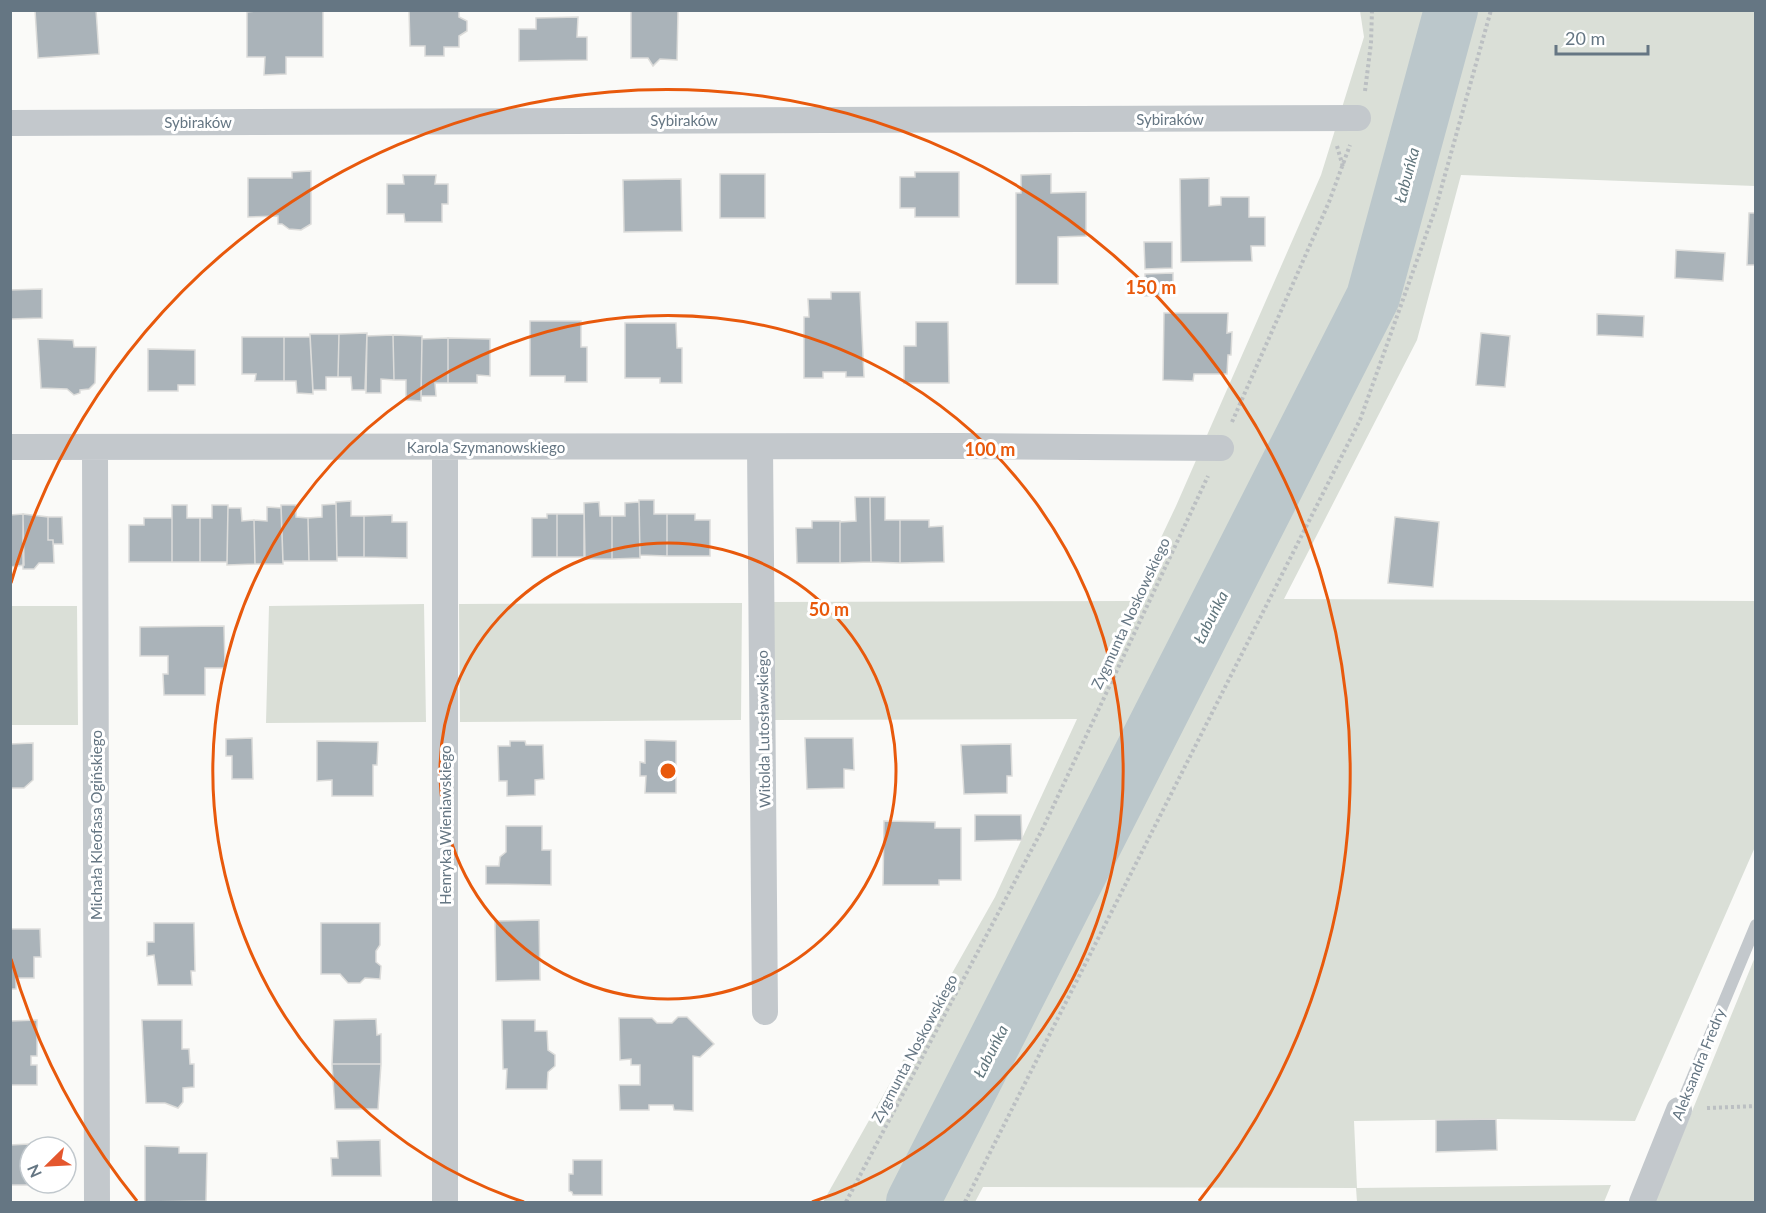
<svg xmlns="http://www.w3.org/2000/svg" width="1766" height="1213" viewBox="0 0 1766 1213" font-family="Lato,sans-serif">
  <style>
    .green { fill: #dadfd7 }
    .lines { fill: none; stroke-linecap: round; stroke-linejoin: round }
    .river { stroke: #bbc7cb; stroke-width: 54 }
    .building { fill: #aab3b9; stroke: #dcdcda; stroke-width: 1.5 }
    .path { stroke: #bbbfc2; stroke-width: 4; stroke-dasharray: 3 3; stroke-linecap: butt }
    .lane { stroke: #c3c8cc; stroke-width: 12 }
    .street { stroke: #c3c8cc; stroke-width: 26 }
    .ring { fill: none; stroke: #e8590c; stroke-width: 3 }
    .labels { text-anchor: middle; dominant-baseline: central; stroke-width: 6; stroke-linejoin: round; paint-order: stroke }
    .street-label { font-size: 15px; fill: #657683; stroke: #fff }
    .water-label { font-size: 16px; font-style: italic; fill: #60757c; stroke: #fff }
    .centre { fill: #e8590c; stroke: #fff; stroke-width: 3 }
    .ring-label { font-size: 18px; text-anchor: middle; font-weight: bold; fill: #e8590c; stroke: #fff; stroke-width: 6; stroke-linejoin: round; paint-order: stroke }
  </style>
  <rect width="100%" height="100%" fill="#fafaf8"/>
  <path class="green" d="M1360,11H1755V186L1461,175L1417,340L1284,599L1755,601V847L1635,1121L1496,1119L1354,1121L1357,1188L1611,1185L1604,1202H1357L1356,1188L983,1187L975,1202H823L995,897L1077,719L772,720V602L1131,601L1176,506L1321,175L1364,37Z
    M742,603L741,720L460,722L459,604Z
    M424,604L426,722L266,723L269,606Z
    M11,606H77L78,725H11Z
    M1755,957V1202H1655Z"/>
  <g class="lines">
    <path class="river" d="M913,1202L1373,297L1451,10"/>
  </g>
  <path class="building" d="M35,10H96L99,54L38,58Z
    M265,10L323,11V57H286V74L264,75L265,57H247V12Z
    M409,10H459V17L467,21V31L459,36V47H444V56H425V46H410Z
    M631,10H678L677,60L660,59L653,66L648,58H631Z
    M578,17L577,37H587V60L519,61V29H536V18Z
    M311,171V224L301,230L289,229L282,224H278V216L248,217V178H292V172Z
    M915,172H959V217H915V208H900V177H915Z
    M720,174H765V218H720Z
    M1051,174V193L1086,192V236L1058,237V284H1016V193H1021V175Z
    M403,175H436L435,184H448V204H442V222H405L404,214H387V184H404Z
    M1209,178V206L1221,205V197H1249V217H1265V246H1251L1252,261L1181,262L1180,179Z
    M681,179L682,231L624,232L623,180Z
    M1749,213H1756V265H1747Z
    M1144,242H1172V268L1145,269Z
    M1676,250L1725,253L1723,281L1675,278Z
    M1173,273V295L1145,296V274Z
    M42,289V318L10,319V290Z
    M831,292H860L864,377H846V372H823V378H804V317H809L808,299H831Z
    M1164,313H1228L1227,333L1232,332L1231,355H1228L1227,374H1194L1193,381L1163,380Z
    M1597,314L1644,316L1643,337L1597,335Z
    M530,321H581V347H587V382H565V376H530Z
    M916,322H948L949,383H904V346H916Z
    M625,323H676L677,348H682V383H660V378H625Z
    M367,333L365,390H352L351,377H338L339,334Z
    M1481,333L1510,336L1505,387L1476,385Z
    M310,334H339L338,377H326V390H313Z
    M393,335L394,380L381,379V393H366L367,336Z
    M393,335L422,336L421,401L406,400V380H394Z
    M242,337H284V381H255L256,374H242Z
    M284,337H310L313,394L297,393L296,381H284Z
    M448,338V383H435L436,396H421L422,339Z
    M448,338L490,339V376L477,375V383H448Z
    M38,339L73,340L74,347H96L95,383L89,389L80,390V393L74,395L67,389L41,388Z
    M148,349L195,350V385H178V391H148Z
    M855,497H870L871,562L840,563V522L856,521Z
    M870,497H885V520H900V563L871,562Z
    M639,500H654V514H667V556L640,555Z
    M351,501V516H364V557H337L336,502Z
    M599,502L600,516H612V559H585L584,503Z
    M639,502L640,558L612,559V516H625V503Z
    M336,504L337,561H309L308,518L322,517V505Z
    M172,505H187V518H200V562H172Z
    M212,505H228L227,562H200V518H212Z
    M281,505H296V517L308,518L309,561H283Z
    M267,507L281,508L283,564H255L254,520L267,521Z
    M228,508H241L242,521L254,520L255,564L227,565Z
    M23,514L48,517V540H53L54,563H39L34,569H23Z
    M23,514L24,565L10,567V515Z
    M547,514H557V557H532V518H547Z
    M557,514H584V557H557Z
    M667,514H695V520H710V556H667Z
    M392,515V522H407V558L364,557V516Z
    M48,517H62L63,544H53V540H48Z
    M1395,517L1439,522L1433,587L1388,583Z
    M144,518H172V562H129V525H144Z
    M900,520H929V527L943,526L944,562L900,563Z
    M812,521H840V563H797L796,528H812Z
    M224,626L225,668H205V695H164L163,674H168V656H140V627Z
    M252,738L253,779H232V756H226V739Z
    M805,738H853L854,770L844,769V788L807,789Z
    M645,740L676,741V793H645L646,776H640V762L645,763Z
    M317,741L378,742L377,765H373V796H332V780L317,781Z
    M510,741H525L526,745H543L544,779L535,780V795L507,796V781H499L498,746H510Z
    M33,743V780L24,788H10V744Z
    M1011,744L1012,776H1007V793L964,794L961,745Z
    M975,815H1021L1022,840L975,841Z
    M884,821L935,822V828H961V880H939V885H883Z
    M506,826H542V850H551V885L486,884V866H499L500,857L506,852Z
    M539,920L540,980L496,981L495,921Z
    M154,923H194L195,971H191L192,985H158L154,955L147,956V942H154Z
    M321,923H380V945L376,951V962L381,966L380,979L365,978L360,983H348L340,974H321Z
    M10,929H40L41,957H34V978H16V989H10Z
    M678,1017H687L714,1044L700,1057L693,1056V1111L674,1110L673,1105H649V1110H620L619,1085H640V1065H631V1059L620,1060L619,1018H652L657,1023H672Z
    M376,1019L377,1035L381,1034V1064H332L334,1020Z
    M37,1020V1056H31V1065H37V1085H10V1021Z
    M142,1020H182V1049H189L190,1064H194V1087L183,1088V1102L178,1108L165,1103H146Z
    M502,1020H535V1031H547L548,1050L555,1055V1066L548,1072L547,1089H506L507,1069H503Z
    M332,1064H381L378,1109H335Z
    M1496,1119L1497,1150L1436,1152V1120Z
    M380,1140L381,1176H332L331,1158H338L337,1141Z
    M29,1144L30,1183L42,1185H10V1145Z
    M145,1146L179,1147V1153H207L206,1201L145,1202Z
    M573,1160H602V1195H573L572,1192L569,1191V1174H573Z"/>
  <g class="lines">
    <path class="path" d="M1365,91L1371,43L1372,10
      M1337,146L1343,167
      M1232,422L1329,202L1350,145
      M1707,1108L1756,1106
      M846,1202L1043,828L1208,476
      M965,1202L1360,420L1436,207L1491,10"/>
    <path class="lane" d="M1679,1110L1756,925"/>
    <path class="street" d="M10,123L1358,118
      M10,447L961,446L1221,448
      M760,447L765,1012
      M95,448L97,1202
      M445,1202V448
      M1642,1202L1679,1110"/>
  </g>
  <g class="ring">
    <circle cx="668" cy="771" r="228"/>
    <path d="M524 1202A455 455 0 1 1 812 1202"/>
    <path d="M137 1201A683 683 0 0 1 11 959M11 583A683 683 0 1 1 1199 1201"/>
  </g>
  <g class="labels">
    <g class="street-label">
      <text x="1170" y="119">Sybiraków</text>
      <text x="684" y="120">Sybiraków</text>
      <text x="198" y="122">Sybiraków</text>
      <text x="486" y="447">Karola Szymanowskiego</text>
      <text transform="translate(1130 613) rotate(-65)">Zygmunta Noskowskiego</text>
      <text transform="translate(763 729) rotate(-91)">Witolda Lutosławskiego</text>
      <text transform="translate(96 825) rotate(-90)">Michała Kleofasa Ogińskiego</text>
      <text transform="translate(445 825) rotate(-90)">Henryka Wieniawskiego</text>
      <text transform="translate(914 1048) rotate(-62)">Zygmunta Noskowskiego</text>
      <text transform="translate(1698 1064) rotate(-68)">Aleksandra Fredry</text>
    </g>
    <g class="water-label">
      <text transform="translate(1406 175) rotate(-75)">Łabuńka</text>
      <text transform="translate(1210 617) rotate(-63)">Łabuńka</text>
      <text transform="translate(990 1051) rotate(-63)">Łabuńka</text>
    </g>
  </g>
  <circle cx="668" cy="771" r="9" class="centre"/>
  <g class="ring-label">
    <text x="1151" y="294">150 m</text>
    <text x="990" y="456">100 m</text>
    <text x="829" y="616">50 m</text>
  </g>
  <rect width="1766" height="1213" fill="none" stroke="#657683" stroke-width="24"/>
  <g transform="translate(48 1165) rotate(246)"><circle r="28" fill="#ffffff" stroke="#c1c8cd" stroke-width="1.5"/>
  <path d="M0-4.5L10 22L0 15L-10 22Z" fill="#e4572e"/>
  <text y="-9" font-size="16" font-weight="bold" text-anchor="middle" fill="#657683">N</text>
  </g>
  <path d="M1556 45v9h92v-9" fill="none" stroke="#657683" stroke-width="3"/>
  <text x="1565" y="45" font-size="18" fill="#657683" stroke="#ffffff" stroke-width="4.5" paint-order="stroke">20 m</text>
</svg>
